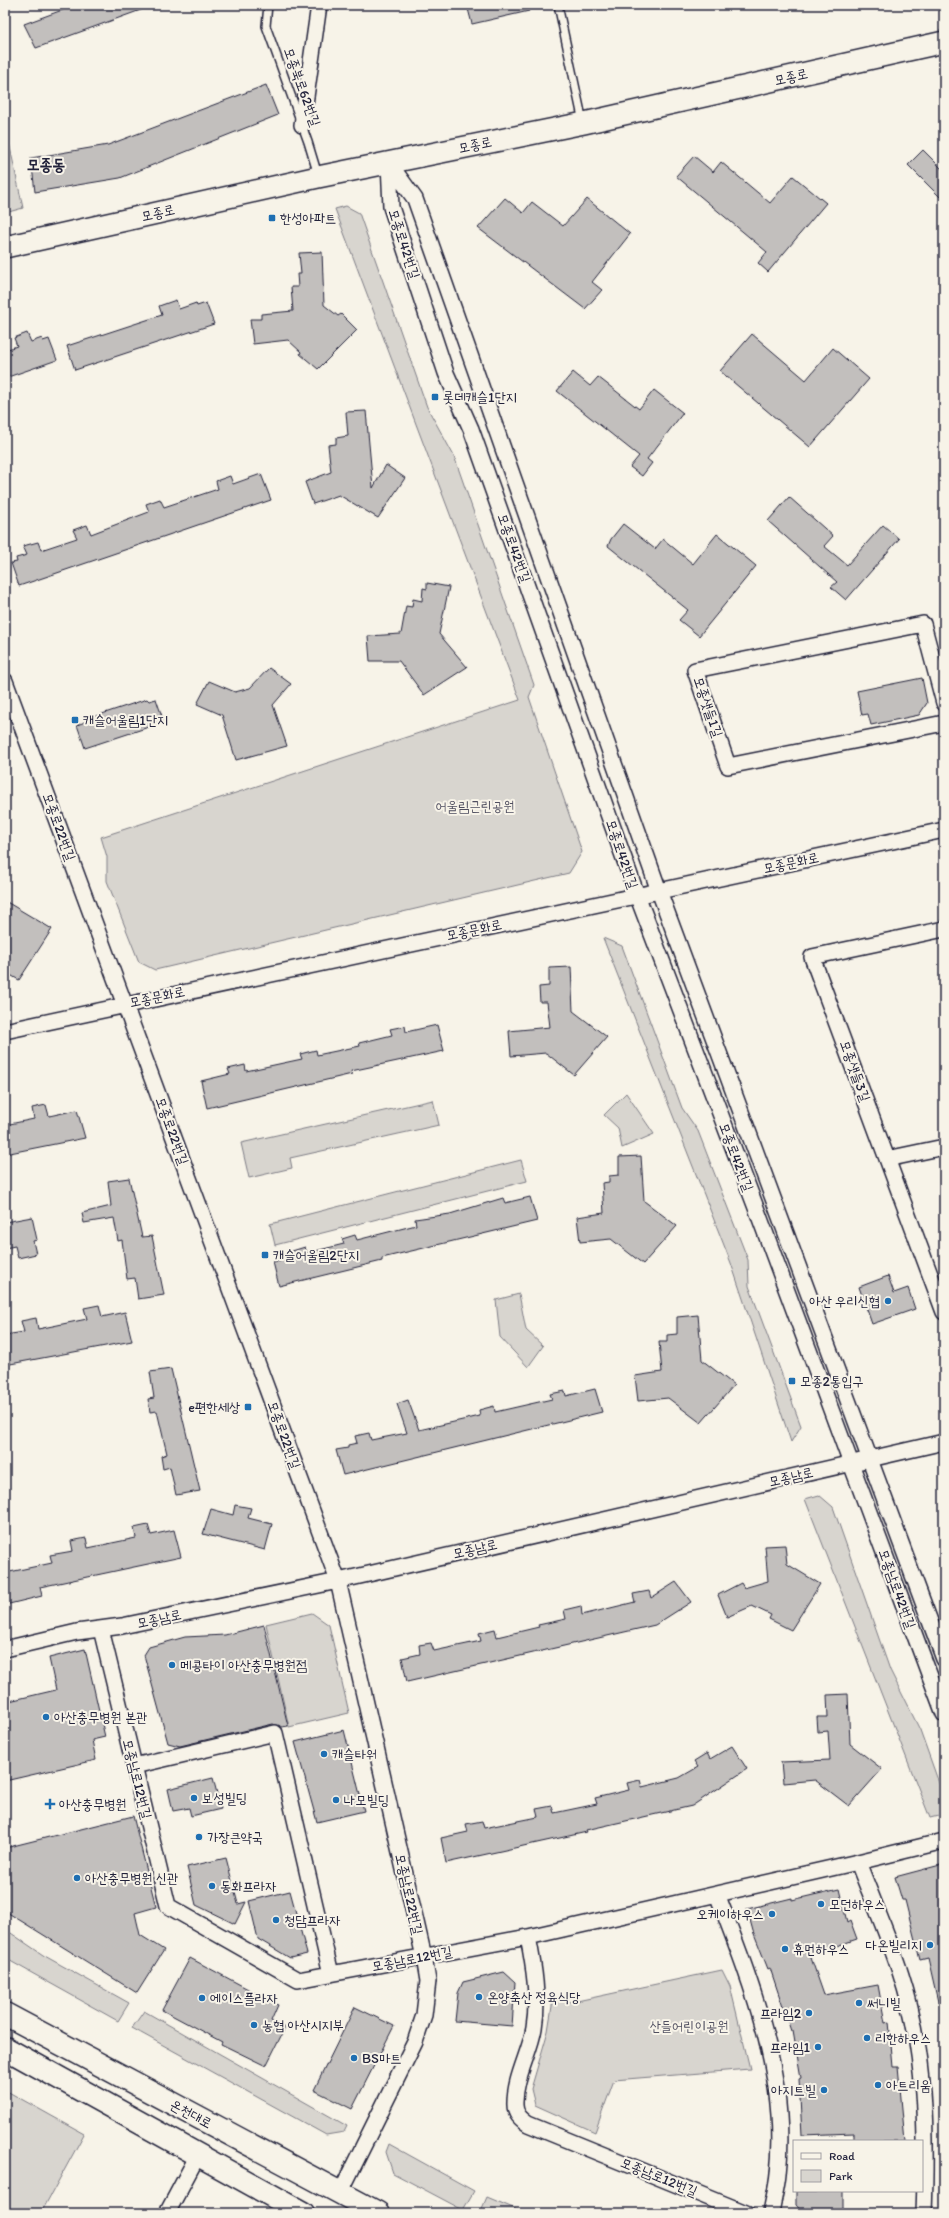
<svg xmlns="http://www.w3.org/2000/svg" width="949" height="2218" viewBox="0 0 949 2218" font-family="Itim,'Poor Story',sans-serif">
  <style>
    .green { fill: #d8d5cf; stroke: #7d7c85 }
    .building { fill: #c2bfbd; stroke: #22223b }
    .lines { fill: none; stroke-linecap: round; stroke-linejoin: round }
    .lane-casing { stroke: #22223b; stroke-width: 10 }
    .street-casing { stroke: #22223b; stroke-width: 18 }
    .secondary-casing { stroke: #22223b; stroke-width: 24 }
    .primary-casing { stroke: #22223b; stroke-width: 25 }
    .lane { stroke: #f7f3e8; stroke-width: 7 }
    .street { stroke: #f7f3e8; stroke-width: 15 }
    .secondary { stroke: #f7f3e8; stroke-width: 21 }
    .primary { stroke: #f7f3e8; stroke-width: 22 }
    .poi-dot { fill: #1f6fb2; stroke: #f7f3e8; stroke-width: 1.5 }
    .labels { text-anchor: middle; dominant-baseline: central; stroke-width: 4; stroke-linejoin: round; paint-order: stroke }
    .street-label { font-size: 14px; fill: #22223b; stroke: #f7f3e8 }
    .poi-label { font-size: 14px; fill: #22223b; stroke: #f7f3e8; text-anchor: start }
    .park-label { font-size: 14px; fill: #504f60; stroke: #f7f3e8 }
    .quarter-label { font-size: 16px; font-weight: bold; fill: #22223b; stroke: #f7f3e8 }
  </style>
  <rect width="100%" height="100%" fill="#f7f3e8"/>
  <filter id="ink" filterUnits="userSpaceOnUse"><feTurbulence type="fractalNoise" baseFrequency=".025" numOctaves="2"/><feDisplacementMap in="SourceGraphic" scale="8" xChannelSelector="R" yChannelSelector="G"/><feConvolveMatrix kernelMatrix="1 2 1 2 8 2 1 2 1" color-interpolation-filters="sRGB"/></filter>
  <g filter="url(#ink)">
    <path class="green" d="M5,124L23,208L5,213Z
      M346,206L359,213L427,407L454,456L534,685L529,697L582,852L569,873L155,970L139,962L107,881V857L101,837L520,700L335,209Z
      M603,938L622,946L682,1108L698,1131L748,1260L749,1286L801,1426L791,1442L731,1263Z
      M626,1093L654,1134L622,1148L618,1128L604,1115Z
      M433,1100L439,1125L290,1158L292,1168L249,1178L241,1143Z
      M521,1160L527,1181L275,1245L270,1224Z
      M519,1294L526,1330L543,1346L528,1367L500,1337L496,1300Z
      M819,1495L833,1507L890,1670L920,1730L944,1797V1810L942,1815L930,1818L805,1499Z
      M312,1613L329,1625L349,1713L289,1727L266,1624Z
      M5,1929L43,1955L129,2003L118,2021L12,1962L5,1957Z
      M722,1970L730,1986L750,2069L614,2080L595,2132L535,2105L531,2089L548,2031L553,2000L566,2002L577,2001Z
      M144,2011L347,2126L344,2132L326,2135L132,2028Z
      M5,2090L84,2134L41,2213H5Z
      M389,2144L474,2191L463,2210L393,2173L386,2152Z
      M487,2197L525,2213H480Z"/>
    <path class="building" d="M76,5H148L149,7L36,48L24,24Z
      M467,5H529V11L472,24Z
      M266,85L278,115L120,178L35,192L31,158L108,145Z
      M923,150L944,171V201L908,165Z
      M694,156L713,172L721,162L770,203L793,176L826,203L768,272L758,263L767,252L676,176Z
      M505,198L523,213L532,202L563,226L587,199L630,234L592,282L602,290L585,309L478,228Z
      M322,252L324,305L338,316L341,314L357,330L318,369L300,354L301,352L288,340L253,344L250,319H261V314L293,311L291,287H298L297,274H301L299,253Z
      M176,300L179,309L196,303L197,306L206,303L214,324L75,370L67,346L162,315L159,306Z
      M27,333L31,342L42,338L43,341L49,339L57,360L5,378V350L17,346L14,338Z
      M752,334L806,380L833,348L869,379L810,447L720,371Z
      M573,372L590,386L598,377L639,409L654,390L683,413L647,459L652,463L642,476L630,467L639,456L557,391Z
      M366,411L373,488L386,465L405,478L378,518L339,495L313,504L305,482L331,472L328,445L336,444V438L348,436L346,412Z
      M261,474L271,500L19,586L11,563L17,562L16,558L27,555L23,546L38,542L41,550L77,538L73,530L87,525L91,534L149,512L146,504L160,499L164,507L218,489L216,481L230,476L233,484Z
      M789,497L833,536L824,546L847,565L883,525L899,539L846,600L831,587L837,582L768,521Z
      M623,524L655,549L663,539L693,564L717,534L756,566L699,636L679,620L688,610L608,546L611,539Z
      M427,583L449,587L439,634L467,667L424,695L399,661H370L368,636L401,634L406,606L412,607L413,599L422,601L423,588L427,589Z
      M269,668L291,684L273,705L287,746L236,760L222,715L197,704L209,681L235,692L250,688Z
      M922,678L927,703L919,715L871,725L868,714L862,715L857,691Z
      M147,699L149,701L156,699L164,722L85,748L77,725L85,722L84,720Z
      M5,901L52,929L19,980L5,972Z
      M571,967L573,1011L607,1037L574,1075L546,1053L511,1056L509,1031L550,1027L547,1002H540L539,987L549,986V968Z
      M437,1025L444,1051L351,1071L352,1074L207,1108L201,1081L230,1074L228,1069L245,1065L246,1071L302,1059L300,1054L316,1050L317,1055L360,1046L359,1043L392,1035L390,1029L405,1026L406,1032Z
      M46,1105L49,1116L77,1110L85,1138L5,1154V1125L34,1119L32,1108Z
      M641,1156L644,1201L677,1226L643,1264L611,1239L580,1242L577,1217L604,1213L602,1183L609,1182V1176L619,1175V1157Z
      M129,1178L142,1237L152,1236L164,1295L138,1299L135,1278L127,1279L122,1240L118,1241L114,1218L84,1223L82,1213L111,1206L108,1181Z
      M530,1197L537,1221L382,1258V1261L279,1286L273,1262L294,1257L292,1251L305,1247L307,1253L344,1244L342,1239L355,1235L357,1240L416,1225L415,1219L450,1214L503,1198L505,1203Z
      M32,1217L37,1240L33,1241L36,1254L18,1258L15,1246L5,1248V1222Z
      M888,1276L894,1293L908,1288L915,1309L872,1324L859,1287Z
      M99,1305L102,1317L125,1312L132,1341L5,1365V1335L24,1332L21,1321L36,1318L38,1329L87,1319L84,1308Z
      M698,1315L702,1360L734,1385L701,1423L668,1398L638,1401L635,1376L662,1372L659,1342H667V1335L677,1334V1317Z
      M171,1369L200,1491L176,1495L170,1467L163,1469L161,1456L167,1454L157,1411L150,1412L148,1399L154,1398L150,1372Z
      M595,1389L602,1412L343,1475L336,1450L348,1448V1445L357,1443L355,1436L369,1433L371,1440L407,1433L397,1404L408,1400L419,1430L480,1416L479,1410L494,1406L495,1412L552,1399L550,1394L565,1391L566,1396Z
      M235,1505L251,1508L248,1518L272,1524L265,1550L203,1534L211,1509L233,1515Z
      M148,1525L151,1535L174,1530L181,1557L40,1587L42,1596L5,1605V1573L52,1563L50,1555L73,1551L71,1541L86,1538L88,1548L136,1538L134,1528Z
      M785,1545L787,1564L820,1584L791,1630L769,1619L771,1615L752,1606L727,1617L718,1595L741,1583L744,1588L768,1581L765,1546Z
      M676,1582L691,1602L655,1625L407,1682L402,1658L420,1654L419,1645L431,1643L434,1651L481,1641L479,1633L495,1629L497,1637L539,1627L538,1625L566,1619L564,1610L581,1606L582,1615L635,1602L633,1594L649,1591L651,1598Z
      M264,1625L288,1726L282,1727L273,1724L180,1746L168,1743L144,1655L149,1647L185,1637L225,1635Z
      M85,1649L105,1737L92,1740L96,1760L5,1781V1702L56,1690L49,1658Z
      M848,1694L850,1744L882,1769L849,1806L815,1780L783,1783L781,1762L830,1760L828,1731L818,1732L817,1717H828L827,1695Z
      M344,1730L364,1811L317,1822L295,1742Z
      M732,1746L747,1769L692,1806L586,1830L587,1832L446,1863L441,1838L468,1832L466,1824L482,1821L484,1828L538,1817L536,1809L552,1806L554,1813L597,1804L595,1798L629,1790L627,1783L640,1780L642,1787L679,1778L698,1767L694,1761L707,1753L710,1759Z
      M213,1778L221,1809L191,1816L189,1808L173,1811L168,1789Z
      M133,1816L156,1907L135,1913L140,1935L164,1950L137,1993L5,1911V1848Z
      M226,1858L238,1904L246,1902L235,1924L196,1905L187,1867Z
      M944,1864V2001L938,2002L928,1958L920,1960L905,1900H902L895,1877Z
      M839,1889L847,1922L850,1920L857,1939L810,1955L824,1995L878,1985L885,2023L889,2022L893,2066H898L905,2141H854V2133L802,2135L799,2079L801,2078L793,2031H791L770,1968L768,1969L753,1931L747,1909L792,1898V1900Z
      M290,1891L307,1954L290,1958L258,1939L249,1901Z
      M190,1958L278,2005L271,2021L285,2028L266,2066L221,2044L222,2042L162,2010Z
      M504,1972L515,1982L512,2026L455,2021L458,1993L463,1982Z
      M355,2007L394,2026L352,2109L314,2090Z
      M796,2191H843V2213H803L796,2205Z"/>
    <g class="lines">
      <g class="lane-casing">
        <path id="lane" d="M268,5L266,26L308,142L318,175
          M558,5L583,122"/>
      </g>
      <g class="street-casing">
        <path id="street" d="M302,125L319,5
          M389,163L391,207L446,373L471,429L637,895L755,1205L944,1714
          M389,163L415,199L659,891L944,1659
          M5,681L338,1581L424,1957L428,1981L424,2015L415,2042L340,2193
          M944,703L923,624L695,670L728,766L944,723
          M944,929L812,957L944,1312
          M5,1031L944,830
          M887,1159L944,1147
          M101,1629L168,1906L298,1980L528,1937C534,1967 539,1997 534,2028C530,2053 514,2078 515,2105C515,2114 521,2119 528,2124L746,2213
          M5,1649L77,1632L122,1626L338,1581L944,1442
          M134,1766L275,1733L331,1974
          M717,1894C751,1982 789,2077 778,2174C777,2187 773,2200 771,2213
          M528,1937L858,1862
          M167,2213L198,2155
          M924,2213C927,2133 926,2052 901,1975C889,1937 872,1899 858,1862L944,1841"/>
      </g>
      <g class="secondary-casing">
        <path id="secondary" d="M5,247L318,177L584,123L944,42"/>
      </g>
      <g class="primary-casing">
        <path id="primary" d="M5,2014L378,2213
          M5,2048L303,2213"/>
      </g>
      <use href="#lane" class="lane"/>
      <use href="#street" class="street"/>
      <use href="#secondary" class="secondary"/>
      <use href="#primary" class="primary"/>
    </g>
  </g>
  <g class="poi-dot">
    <rect x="268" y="214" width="8" height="8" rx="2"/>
    <rect x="431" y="393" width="8" height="8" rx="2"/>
    <rect x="71" y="716" width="8" height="8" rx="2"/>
    <rect x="261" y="1251" width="8" height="8" rx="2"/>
    <circle cx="888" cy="1301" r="4"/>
    <rect x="788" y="1377" width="8" height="8" rx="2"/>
    <rect x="244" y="1403" width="8" height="8" rx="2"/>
    <circle cx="172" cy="1665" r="4"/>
    <circle cx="46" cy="1717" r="4"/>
    <circle cx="324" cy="1754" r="4"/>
    <circle cx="194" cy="1798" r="4"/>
    <circle cx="336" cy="1800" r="4"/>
    <path d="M48 1798h4v4h4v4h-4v4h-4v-4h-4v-4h4z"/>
    <circle cx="199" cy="1837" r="4"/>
    <circle cx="77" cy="1878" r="4"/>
    <circle cx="212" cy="1886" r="4"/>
    <circle cx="821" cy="1904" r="4"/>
    <circle cx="772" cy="1914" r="4"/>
    <circle cx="276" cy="1920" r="4"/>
    <circle cx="930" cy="1945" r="4"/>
    <circle cx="785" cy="1949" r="4"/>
    <circle cx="479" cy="1997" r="4"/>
    <circle cx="202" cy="1998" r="4"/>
    <circle cx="859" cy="2003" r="4"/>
    <circle cx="809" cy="2013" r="4"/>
    <circle cx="254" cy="2025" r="4"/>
    <circle cx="867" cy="2038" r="4"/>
    <circle cx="818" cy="2047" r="4"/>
    <circle cx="354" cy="2058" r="4"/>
    <circle cx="878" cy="2085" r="4"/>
    <circle cx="824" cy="2090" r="4"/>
  </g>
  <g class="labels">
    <g class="street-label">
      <text transform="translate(791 77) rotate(-13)">모종로</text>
      <text transform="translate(302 87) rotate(70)">모종북로62번길</text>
      <text transform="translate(475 145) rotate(-12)">모종로</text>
      <text transform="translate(158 213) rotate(-13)">모종로</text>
      <text transform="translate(404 244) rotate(72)">모종로42번길</text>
      <text transform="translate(514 548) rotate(70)">모종로42번길</text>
      <text transform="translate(708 707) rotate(71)">모종샛들1길</text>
      <text transform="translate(59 827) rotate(70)">모종로22번길</text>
      <text transform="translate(622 854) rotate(71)">모종로42번길</text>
      <text transform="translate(791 863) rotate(-12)">모종문화로</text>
      <text transform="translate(474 930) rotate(-12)">모종문화로</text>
      <text transform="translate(157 997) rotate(-12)">모종문화로</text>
      <text transform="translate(855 1071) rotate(70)">모종샛들3길</text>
      <text transform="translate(172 1131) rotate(70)">모종로22번길</text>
      <text transform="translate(736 1157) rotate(69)">모종로42번길</text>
      <text transform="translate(284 1435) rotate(70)">모종로22번길</text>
      <text transform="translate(791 1477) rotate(-13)">모종남로</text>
      <text transform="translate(475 1549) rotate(-13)">모종남로</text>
      <text transform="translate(897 1589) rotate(70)">모종남로42번길</text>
      <text transform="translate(159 1619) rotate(-12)">모종남로</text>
      <text transform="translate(137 1779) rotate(76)">모종남로12번길</text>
      <text transform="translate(409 1894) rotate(77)">모종남로22번길</text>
      <text transform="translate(412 1959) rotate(-11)">모종남로12번길</text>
      <text transform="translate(191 2114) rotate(28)">온천대로</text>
      <text transform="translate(659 2177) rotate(22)">모종남로12번길</text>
    </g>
    <g class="poi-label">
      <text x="280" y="218">한성아파트</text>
      <text x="443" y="397">롯데캐슬1단지</text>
      <text x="83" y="720">캐슬어울림1단지</text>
      <text x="273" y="1255">캐슬어울림2단지</text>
      <text x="880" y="1301" text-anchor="end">아산 우리신협</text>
      <text x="800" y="1381">모종2통입구</text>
      <text x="240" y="1407" text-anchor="end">e편한세상</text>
      <text x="180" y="1665">메콩타이 아산충무병원점</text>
      <text x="54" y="1717">아산충무병원 본관</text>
      <text x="332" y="1754">캐슬타워</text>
      <text x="202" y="1798">보성빌딩</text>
      <text x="344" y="1800">나모빌딩</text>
      <text x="59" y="1804">아산충무병원</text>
      <text x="207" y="1837">가장큰약국</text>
      <text x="85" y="1878">아산충무병원 신관</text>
      <text x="220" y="1886">동화프라자</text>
      <text x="829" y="1904">모던하우스</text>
      <text x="764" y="1914" text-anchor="end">오케이하우스</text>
      <text x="284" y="1920">청담프라자</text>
      <text x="922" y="1945" text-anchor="end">다온빌리지</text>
      <text x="793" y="1949">휴먼하우스</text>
      <text x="487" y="1997">온양축산 정육식당</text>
      <text x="210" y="1998">에이스플라자</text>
      <text x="867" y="2003">써니빌</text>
      <text x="801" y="2013" text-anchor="end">프라임2</text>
      <text x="262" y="2025">농협 아산시지부</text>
      <text x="875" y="2038">리한하우스</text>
      <text x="810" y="2047" text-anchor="end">프라임1</text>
      <text x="362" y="2058">BS마트</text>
      <text x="886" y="2085">아트리움</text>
      <text x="816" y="2090" text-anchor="end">아지트빌</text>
    </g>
    <g class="park-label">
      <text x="475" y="806">어울림근린공원</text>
      <text x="689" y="2026">산들어린이공원</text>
    </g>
    <g class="quarter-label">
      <text x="46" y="164">모종동</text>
    </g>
  </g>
  <rect width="949" height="2218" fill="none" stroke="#f7f3e8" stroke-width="20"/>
  <rect x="10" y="10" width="929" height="2198" fill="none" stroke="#22223b" stroke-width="1.5" filter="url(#ink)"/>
  <rect x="793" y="2140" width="130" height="52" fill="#f7f3e8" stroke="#a29fa3"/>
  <rect x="801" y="2153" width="20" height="6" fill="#f7f3e8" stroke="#a29fa3"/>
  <text x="829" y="2160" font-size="12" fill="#22223b">Road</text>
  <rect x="801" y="2170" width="20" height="12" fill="#d8d5cf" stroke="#a29fa3"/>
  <text x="829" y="2180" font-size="12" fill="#22223b">Park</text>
</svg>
